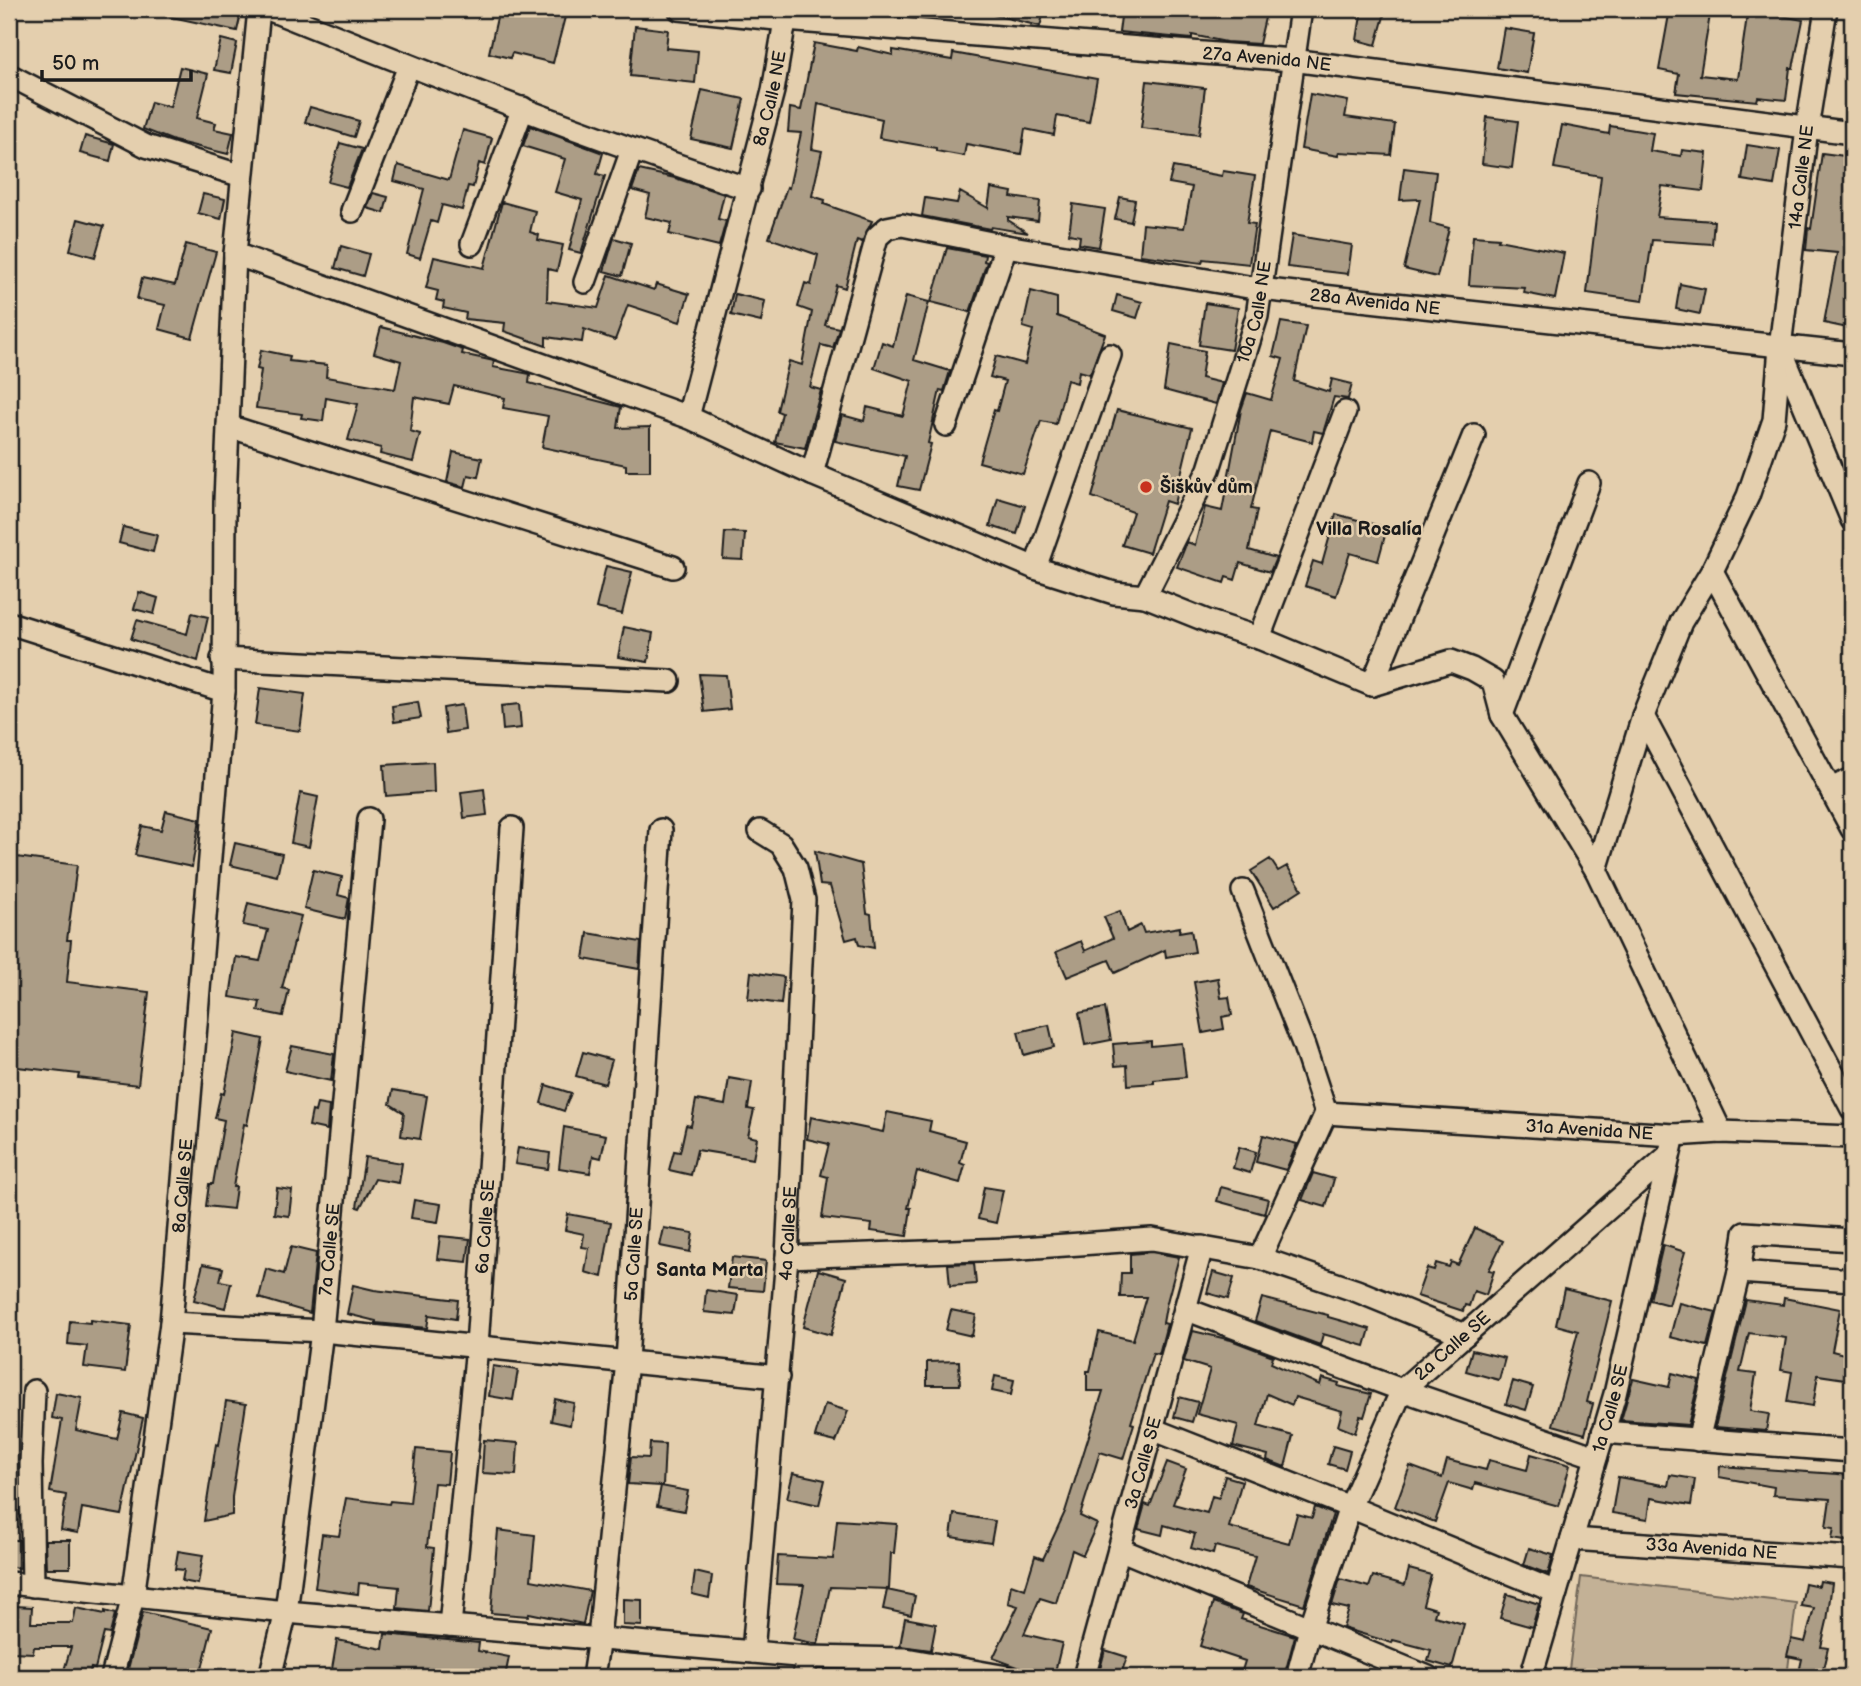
<svg xmlns="http://www.w3.org/2000/svg" width="1861" height="1686" viewBox="0 0 1861 1686" font-family="'Balsamiq Sans',sans-serif">
  <style>
    .green { fill: #c3b196; stroke: #706659; stroke-width: 2 }
    .building { fill: #ac9d86; stroke: #1c1c1c; stroke-width: 2 }
    .lines { fill: none; stroke-linecap: round; stroke-linejoin: round }
    .minor-casing { stroke: #1c1c1c; stroke-width: 26 }
    .minor { stroke: #e4cfae; stroke-width: 21 }
    .poi-dot { fill: #c8321e; stroke: #e4cfae; stroke-width: 2.5 }
    .labels { text-anchor: middle; dominant-baseline: central; stroke-width: 5; stroke-linejoin: round; paint-order: stroke }
    .street-label { font-size: 18px; fill: #1c1c1c; stroke: #e4cfae }
    .poi-label { font-size: 18px; font-weight: bold; fill: #1c1c1c; stroke: #e4cfae; text-anchor: start }
    .neighbourhood-label { font-size: 19px; font-weight: bold; fill: #1c1c1c; stroke: #e4cfae }
  </style>
  <rect width="100%" height="100%" fill="#e4cfae"/>
  <filter id="ink" filterUnits="userSpaceOnUse"><feTurbulence type="fractalNoise" baseFrequency=".0143" numOctaves="2"/><feDisplacementMap in="SourceGraphic" scale="14" xChannelSelector="R" yChannelSelector="G"/><feConvolveMatrix kernelMatrix="1 2 1 2 8 2 1 2 1" color-interpolation-filters="sRGB"/></filter>
  <g filter="url(#ink)">
    <path class="green" d="M1581,1577L1796,1603L1787,1677H1568Z"/>
    <path class="building" d="M168,9H242L237,31L167,16Z
      M499,9L548,18L550,13L565,17L553,63L512,53L510,58L489,53Z
      M995,9H1045L1040,26L994,15Z
      M1122,9H1267L1259,44L1226,42L1192,35V39L1119,32Z
      M1362,9H1386L1376,45L1357,40Z
      M1670,9H1711L1700,75L1738,79L1748,9H1769L1771,14L1803,20L1793,68H1790L1786,100L1758,97L1757,101L1676,93L1679,74L1659,70Z
      M635,26L668,30L666,48L698,51L695,83L630,76Z
      M1504,28L1534,33L1527,73L1497,68Z
      M221,39L237,43L231,73L214,70Z
      M814,43L857,51L858,47L893,55V50L952,60L953,53L1097,79L1089,122L1057,116L1054,135L1025,129L1021,154L966,144L964,156L936,151V148L879,138L882,119L818,104L812,149L822,151L812,196L825,200L824,204L872,221L862,242L857,240L845,288L836,285L825,325L839,328L833,348L821,345L810,387L821,390L805,448L775,442L782,413L777,411L789,361L802,365L812,312L798,307L805,283L811,285L818,255L769,238L787,187L789,188L801,133L788,132L790,108L801,110Z
      M180,67L208,74L197,118L216,123L214,129L233,133L228,154L174,141L143,129L151,102L170,107Z
      M1147,81L1205,88L1199,135L1141,128Z
      M702,90L744,99L733,148L691,139Z
      M1310,94L1348,101L1345,117L1395,124L1391,155L1339,152L1338,156L1301,149Z
      M310,107L359,121L354,137L305,122Z
      M1487,117L1518,121L1512,168L1482,164Z
      M1562,125L1609,134L1610,126L1653,133L1650,151L1681,156L1682,150L1707,153L1703,191L1662,186L1657,217L1714,221L1712,244L1652,240L1643,301L1587,293L1601,176L1554,168Z
      M530,126L603,153L597,174L605,176L581,253L569,250L582,200L555,192L565,159L523,146Z
      M463,130L492,138L485,165L479,163L473,187L468,186L462,210L442,205L437,223L431,221L420,258L407,254L424,189L394,181L398,165L449,180Z
      M85,136L114,144L110,161L80,153Z
      M340,143L362,149L347,187L328,182Z
      M1747,145L1780,150L1774,185L1742,180Z
      M1822,153L1852,157V329L1824,323L1837,253L1806,250L1808,228L1811,229Z
      M1173,167L1222,176L1223,171L1255,176L1247,223L1255,224L1249,264L1203,259L1202,263L1140,255L1143,224L1184,228L1192,187L1169,183Z
      M1404,168L1436,172L1430,223L1449,228L1437,277L1404,269L1420,199L1400,200Z
      M639,170L675,178L724,194L718,219L726,221L719,246L669,234L672,223L645,217L650,195L632,190Z
      M991,188L1012,192L1011,197L1040,201L1038,221L1008,217V220L1028,233L991,227L990,229L922,216L925,198L957,203L960,192L988,208Z
      M373,193L388,197L384,213L367,208Z
      M203,194L225,199L221,219L198,213Z
      M1120,197L1135,200L1131,222L1115,219Z
      M502,202L535,211L530,232L539,235L538,240L563,245L557,271L548,269L547,301L598,308L609,275L654,290L656,284L689,294L680,322L628,305L615,340L584,329L582,342L546,337V346L504,331L505,323L465,319L466,313L443,308L444,302L436,300L438,291L426,288L434,257L484,268Z
      M1073,204L1105,209L1099,247L1079,244L1080,236L1069,234Z
      M78,219L104,226L95,257L70,250Z
      M1292,235L1352,245L1348,274L1287,267Z
      M1473,236L1499,238L1498,240L1564,253L1555,299L1524,293L1525,288L1469,285Z
      M614,238L631,243L622,276L604,271Z
      M186,244L216,252L192,338L159,329L165,305L137,299L142,278L175,285Z
      M341,246L369,254L363,276L335,268Z
      M947,248L985,255L984,261L987,262L970,312L931,302Z
      M1680,284L1705,289L1700,314L1676,309Z
      M1031,291L1057,298V316L1105,334L1090,374L1079,371L1077,383L1067,380L1056,424L1041,421L1023,474L979,462L994,410L997,411L1005,381L990,377L996,356L1025,364L1033,330L1023,327Z
      M735,294L765,301L761,322L731,315Z
      M1117,295L1142,302L1137,318L1113,311Z
      M906,296L929,302L914,360L950,371L944,391L940,390L928,443L931,444L919,490L898,486L905,456L835,441L842,415L864,421L867,407L903,416L912,381L874,368L882,342L893,346Z
      M1205,303L1238,308L1231,350L1199,345Z
      M1281,322L1306,326L1294,381L1329,392L1332,379L1352,384L1348,399L1334,397L1323,433L1314,431L1312,442L1270,431L1251,509L1257,510L1249,550L1276,558L1270,572L1240,563L1235,580L1226,577L1224,583L1177,567L1187,542L1195,545L1205,507L1222,511L1241,410L1247,393L1271,400L1283,359L1273,356Z
      M381,327L443,343L463,350L462,354L494,361L493,367L530,374L529,383L621,407L618,428L650,427V471H626V465L542,447L548,416L503,408L505,398L454,386L449,404L414,397L410,431L420,434L413,462L380,454L381,448L348,440L358,404L326,398L323,421L301,418L302,414L256,408L261,370L257,369L261,350L290,356L289,361L327,365L326,377L395,389L401,361L374,353Z
      M1171,344L1205,351L1201,378L1222,383L1216,404L1164,390Z
      M1117,410L1192,428L1174,504L1165,501L1149,553L1122,545L1133,512L1092,497Z
      M453,452L482,458L478,477L468,475L465,487L447,482Z
      M998,498L1025,506L1017,534L990,526Z
      M1336,514L1387,528L1378,561L1350,553L1336,596L1305,586L1313,561L1322,564Z
      M123,527L157,535L153,552L119,543Z
      M725,532L745,533L743,560L723,559Z
      M606,566L632,572L622,614L596,608Z
      M139,592L158,598L154,614L134,609Z
      M192,613L208,617L198,661L131,639L137,620L187,634Z
      M624,627L653,633L648,662L618,657Z
      M699,674L726,675L730,709L704,712Z
      M260,688L305,694L300,731L255,725Z
      M418,702L421,718L394,722L392,706Z
      M519,704L521,728L503,730L501,706Z
      M462,705L465,730L446,733L443,708Z
      M433,762L434,792L386,796L384,765Z
      M484,789L487,815L464,818L461,792Z
      M300,793L318,797L309,847L291,843Z
      M166,811L200,819L192,867L135,855L142,826L161,830Z
      M235,843L282,854L277,876L230,865Z
      M815,851L861,864L867,913L871,914L874,948L859,945L857,937L846,940L830,886L820,885Z
      M9,856L77,865L67,940H71L67,982L149,992L138,1085L78,1078L79,1074L9,1066Z
      M1270,859L1278,871L1287,866L1302,889L1274,907L1251,871Z
      M313,870L342,877L338,895L349,898L345,919L304,909Z
      M248,903L301,916L282,988L289,990L283,1016L258,1011L260,1002L230,997L236,957L260,961L268,930L243,925Z
      M1120,911L1127,932L1141,925L1144,933L1180,927L1179,932L1191,930L1195,952L1166,957L1165,950L1115,973L1109,960L1067,977L1056,952L1081,941L1085,951L1113,938L1104,917Z
      M588,933L641,942L639,969L584,959Z
      M751,972L784,977L781,1004L748,999Z
      M1218,978L1221,998L1229,997L1232,1015L1222,1017L1224,1029L1203,1033L1194,982Z
      M1105,1008L1111,1040L1085,1045L1079,1013Z
      M1049,1025L1054,1047L1024,1055L1018,1032Z
      M236,1033L263,1039L247,1125L244,1124L233,1187H236L233,1209L206,1206L209,1184H213L224,1120L215,1118L221,1093L224,1094Z
      M1151,1041V1046L1182,1043L1186,1077L1154,1080V1083L1128,1085L1127,1065L1115,1066L1113,1044Z
      M292,1046L334,1054L331,1081L285,1071Z
      M583,1052L612,1060L605,1084L576,1076Z
      M729,1078L752,1082L748,1109L754,1110L748,1136L757,1138L753,1159L697,1150L691,1175L669,1170L674,1151L680,1152L686,1125L691,1126L696,1100L725,1105Z
      M546,1085L571,1093L564,1111L541,1103Z
      M393,1090L427,1096L420,1139L401,1136L404,1113L390,1104Z
      M317,1104L329,1106L327,1130L309,1126L312,1111L315,1112Z
      M887,1112L931,1121L929,1131L966,1141L960,1163L965,1165L960,1183L917,1171L908,1208H911L907,1236L871,1231L872,1224L822,1218L828,1177L821,1175L829,1144L807,1139L811,1117L883,1132Z
      M564,1127L606,1135L601,1158L593,1156L590,1173L559,1168Z
      M1263,1135L1297,1144L1286,1170L1256,1162Z
      M1239,1147L1256,1152L1250,1173L1233,1168Z
      M518,1148L550,1153L548,1169L515,1164Z
      M365,1157L402,1163L399,1183L375,1179L360,1208L357,1207Z
      M1313,1173L1334,1179L1326,1207L1302,1200Z
      M984,1187L1003,1190L996,1223L978,1219Z
      M1221,1187L1268,1199L1264,1214L1217,1201Z
      M277,1188L292,1190L289,1216L274,1214Z
      M414,1200L441,1204L438,1222L411,1218Z
      M568,1214L611,1222L602,1277L585,1272L589,1248L582,1247L584,1234L565,1230Z
      M664,1228L693,1233L690,1252L660,1246Z
      M1475,1228L1503,1241L1489,1270L1494,1271L1486,1295L1474,1291L1469,1306L1465,1305L1463,1311L1417,1296L1427,1268L1434,1270L1436,1263L1449,1267L1451,1262L1458,1265Z
      M440,1236L470,1239L467,1262L437,1259Z
      M1663,1245L1685,1252L1669,1305L1650,1300Z
      M291,1247L316,1253L310,1313L259,1298L266,1269L284,1274Z
      M1151,1252L1179,1257L1166,1306L1163,1323L1167,1324L1159,1354L1153,1353L1131,1423L1134,1424L1123,1459L1100,1452L1080,1516L1097,1524L1083,1555L1072,1550L1056,1603L1040,1598L1024,1634L1062,1643L1054,1676L1023,1669L993,1658L1018,1606L1008,1603L1011,1584L1025,1589L1035,1556L1043,1559L1065,1512L1103,1391H1087V1371H1090L1099,1332L1133,1340L1146,1297H1120L1121,1273H1130V1254Z
      M732,1257L766,1261L763,1291L728,1288Z
      M974,1263L976,1284L950,1286L948,1264Z
      M203,1264L223,1268L220,1281L231,1283L225,1308L194,1300Z
      M818,1270L846,1278L831,1335L803,1327Z
      M1213,1272L1234,1278L1228,1299L1207,1293Z
      M353,1285L374,1290L458,1300L456,1319L429,1315L427,1328L376,1323V1321L347,1314Z
      M1564,1289L1612,1301L1587,1402L1593,1404L1585,1434L1553,1425L1578,1331L1556,1325Z
      M706,1290L738,1295L735,1315L704,1312Z
      M1262,1298L1328,1315V1317L1370,1329L1365,1346L1323,1334L1320,1345L1255,1321Z
      M1784,1298L1840,1309L1832,1351L1852,1356V1380L1818,1375L1813,1406L1787,1402L1792,1372L1781,1370L1786,1338L1749,1333L1740,1372L1756,1374L1750,1411L1769,1414L1766,1431L1715,1427L1746,1300L1783,1305Z
      M1679,1303L1716,1312L1707,1346L1670,1337Z
      M951,1310L976,1315L972,1336L946,1330Z
      M90,1320L131,1325L125,1372L84,1367L87,1346L68,1344L70,1321L90,1323Z
      M1193,1331L1231,1340L1273,1356L1271,1363L1320,1385L1322,1378L1339,1383L1338,1386L1371,1394L1364,1417L1360,1416L1355,1433L1338,1426L1342,1411L1295,1397L1292,1405L1267,1394L1258,1426L1293,1436L1285,1467L1267,1460L1268,1455L1233,1446L1238,1425L1197,1414L1210,1369L1184,1361Z
      M1472,1350L1505,1358L1499,1380L1466,1371Z
      M959,1361L960,1385H927V1362Z
      M493,1366L518,1370L513,1400L489,1396Z
      M1672,1373L1699,1380L1688,1425L1621,1420L1633,1379L1669,1387Z
      M995,1376L1014,1380L1011,1395L992,1391Z
      M1513,1381L1533,1387L1526,1410L1506,1404Z
      M56,1393L82,1398L76,1430L117,1439L123,1413L143,1418L122,1515L82,1508L78,1533L61,1530L66,1495L50,1492L62,1420L52,1418Z
      M1179,1397L1198,1402L1192,1422L1174,1417Z
      M555,1399L574,1403L570,1425L551,1421Z
      M226,1401L246,1404L232,1497V1515L204,1521L216,1444L219,1445Z
      M825,1404L848,1411L836,1442L815,1437Z
      M484,1440L518,1443L516,1475L482,1473Z
      M650,1443L665,1444L663,1486H661L688,1491L684,1511L657,1506L661,1486L628,1484L631,1457L649,1458Z
      M1333,1446L1350,1451L1345,1469L1328,1464Z
      M416,1449L450,1452L447,1484L434,1483L427,1547L434,1548L428,1611L397,1608L399,1587L359,1583L358,1594L315,1588L322,1534L339,1536L346,1498L389,1504L390,1501L410,1503Z
      M1531,1454L1570,1465L1559,1506L1475,1483L1473,1490L1449,1483L1435,1522L1395,1507L1410,1466L1442,1478L1447,1460L1486,1470L1489,1460L1527,1470Z
      M1167,1462L1186,1469L1173,1504L1207,1513L1212,1496L1219,1498L1225,1476L1242,1481L1229,1527L1289,1543L1297,1514L1312,1518L1315,1507L1333,1514L1304,1605L1246,1587L1255,1556L1215,1546L1213,1554L1191,1548L1195,1534L1164,1525L1162,1535L1138,1529L1145,1504L1150,1506Z
      M1720,1466L1852,1475V1542L1832,1539L1834,1528L1826,1527L1830,1499L1773,1495L1774,1487L1719,1477Z
      M793,1473L825,1480L819,1505L787,1498Z
      M1670,1475L1695,1479L1691,1505L1651,1498L1648,1519L1612,1513L1618,1477L1668,1486Z
      M9,1498L18,1499L19,1515L9,1514Z
      M954,1514L995,1521L991,1543L951,1537Z
      M837,1520L897,1524L894,1553H891L889,1589L830,1587L818,1644L793,1639L804,1585L776,1584L778,1556L833,1559Z
      M498,1530L535,1535L531,1580L590,1591L583,1624L529,1613L528,1616L491,1613Z
      M12,1540H19L20,1568L10,1567Z
      M45,1540H70V1568H46Z
      M1529,1548L1553,1555L1548,1574L1524,1565Z
      M178,1551L203,1555L198,1584L182,1581L184,1570L175,1569Z
      M1409,1569L1431,1575L1423,1605L1436,1609L1434,1616L1464,1624L1452,1668L1428,1661L1431,1650L1393,1640L1392,1643L1343,1628L1349,1609L1332,1605L1340,1579L1369,1587L1373,1576L1405,1585Z
      M695,1572L712,1576L709,1598L692,1594Z
      M1820,1581L1832,1583L1827,1621L1821,1647L1828,1648L1821,1677H1798L1802,1659L1787,1656L1791,1639L1805,1642L1814,1608L1801,1606L1805,1583L1819,1586Z
      M887,1590L915,1596L911,1615L883,1609Z
      M1507,1594L1539,1604L1532,1627L1500,1618Z
      M623,1599L642,1600V1626L623,1625Z
      M1213,1603L1243,1614L1241,1619L1295,1636L1284,1677H1240L1245,1661L1200,1646Z
      M15,1606L32,1607L31,1623H73L76,1608L105,1614V1611L115,1614L110,1634L104,1633L95,1669L91,1668L88,1677H62L71,1647H34L33,1653L12,1652Z
      M143,1612L212,1628L200,1677H178L160,1674L159,1677H155L128,1669Z
      M905,1618L936,1624L931,1650L900,1646Z
      M385,1634L479,1643L478,1651L509,1657L505,1677H373L332,1669L337,1640L383,1649Z
      M1105,1650L1127,1657L1120,1677H1098Z"/>
    <g class="lines">
      <g class="minor-casing">
        <g id="minor">
          <path d="M268,9C427,73 586,136 749,189"/>
          <path id="s1" d="M679,9L785,20L1292,60L1852,133"/>
          <path d="M9,75L146,146L242,176"/>
          <path d="M352,211L409,66"/>
          <path d="M472,244L523,108"/>
          <path d="M235,254L688,417L812,474L1035,568L1114,593L1145,596L1210,622L1259,638L1372,685L1451,661L1472,669L1493,681L1502,715L1596,870L1721,1132"/>
          <path d="M585,282L632,150"/>
          <path d="M1782,352L1852,520"/>
          <path id="s2" d="M688,417L773,91L787,9"/>
          <path d="M946,425L1006,246"/>
          <path d="M228,426L673,567"/>
          <path id="s3" d="M812,474L877,237L887,228L902,225L1006,246L1260,289L1852,354"/>
          <path d="M1035,568L1110,355"/>
          <path d="M1712,571L1852,829"/>
          <path id="s4" d="M1145,596L1209,469L1257,316L1301,9"/>
          <path d="M9,623L224,691"/>
          <path d="M1259,638L1345,412"/>
          <path d="M222,659L669,681"/>
          <path d="M1372,685L1474,435"/>
          <path d="M1502,715L1589,483"/>
          <path d="M1643,716L1852,1109"/>
          <path d="M1831,789L1852,779"/>
          <path id="s5" d="M1596,870L1643,716L1681,622L1712,571L1748,496L1774,420L1780,347L1807,128L1826,9"/>
          <path d="M1243,891L1304,1046L1326,1113L1260,1258"/>
          <path id="s6" d="M1326,1113L1674,1135L1721,1132L1852,1137"/>
          <path d="M787,1257L1007,1249L1152,1239L1260,1258L1357,1291L1465,1335"/>
          <path d="M1739,1272L1852,1280"/>
          <path d="M1185,1309L1402,1390L1596,1457"/>
          <path d="M171,1323L322,1331L778,1377"/>
          <path d="M1152,1429L1350,1507L1556,1592"/>
          <path d="M1603,1432L1852,1451"/>
          <path d="M1698,1440L1739,1272L1745,1233L1852,1240"/>
          <path id="s7" d="M1572,1539L1852,1558"/>
          <path d="M1119,1549L1428,1677"/>
          <path d="M9,1583L286,1612L753,1652L808,1657L906,1659L1007,1677"/>
          <path d="M33,1586L31,1464L34,1391"/>
          <path id="s8" d="M450,1626L477,1346L512,828"/>
          <path id="s9" d="M753,1652L787,1257L804,900L796,868L781,844L760,831"/>
          <path id="s10" d="M112,1677L133,1597L171,1323L224,691L225,501L235,254L259,9"/>
          <path id="s11" d="M270,1677L286,1612L322,1331L369,819"/>
          <path id="s12" d="M593,1677L599,1638L627,1361L661,830"/>
          <path d="M803,1677L808,1657"/>
          <path id="s13" d="M1084,1677L1202,1247"/>
          <path id="s14" d="M1297,1677L1310,1629L1350,1507L1402,1390L1669,1155"/>
          <path id="s15" d="M1531,1677L1615,1394L1674,1135"/>
        </g>
      </g>
      <use href="#minor" class="minor"/>
    </g>
  </g>
  <circle class="poi-dot" cx="1146" cy="487" r="7"/>
  <g class="labels">
    <g class="street-label">
      <text stroke="none"><textPath href="#s1" startOffset="590">27a Avenida NE</textPath></text>
      <text stroke="none"><textPath href="#s2" startOffset="329">8a Calle NE</textPath></text>
      <text stroke="none"><textPath href="#s5" startOffset="730">14a Calle NE</textPath></text>
      <text stroke="none"><textPath href="#s3" startOffset="754">28a Avenida NE</textPath></text>
      <text stroke="none"><textPath href="#s4" startOffset="306">10a Calle NE</textPath></text>
      <text stroke="none"><textPath href="#s6" startOffset="264">31a Avenida NE</textPath></text>
      <text stroke="none"><textPath href="#s10" startOffset="497">8a Calle SE</textPath></text>
      <text stroke="none"><textPath href="#s8" startOffset="401">6a Calle SE</textPath></text>
      <text stroke="none"><textPath href="#s9" startOffset="420">4a Calle SE</textPath></text>
      <text stroke="none"><textPath href="#s11" startOffset="432">7a Calle SE</textPath></text>
      <text stroke="none"><textPath href="#s12" startOffset="425">5a Calle SE</textPath></text>
      <text stroke="none"><textPath href="#s14" startOffset="373">2a Calle SE</textPath></text>
      <text stroke="none"><textPath href="#s15" startOffset="280">1a Calle SE</textPath></text>
      <text stroke="none"><textPath href="#s13" startOffset="222">3a Calle SE</textPath></text>
      <text stroke="none"><textPath href="#s7" startOffset="140">33a Avenida NE</textPath></text>
    </g>
    <g class="poi-label">
      <text x="1160" y="487">Šiškův dům</text>
    </g>
    <g class="neighbourhood-label">
      <text x="1369" y="529">Villa Rosalía</text>
      <text x="710" y="1270">Santa Marta</text>
    </g>
  </g>
  <rect width="1861" height="1686" fill="none" stroke="#e4cfae" stroke-width="35"/>
  <rect x="18" y="18" width="1826" height="1651" fill="none" stroke="#1c1c1c" stroke-width="2.5" filter="url(#ink)"/>
  <path d="M42 70v10h149v-10" fill="none" stroke="#1c1c1c" stroke-width="3.5"/>
  <text x="52" y="70" font-size="21" fill="#1c1c1c" stroke="#e4cfae" stroke-width="5" paint-order="stroke">50 m</text>
</svg>
